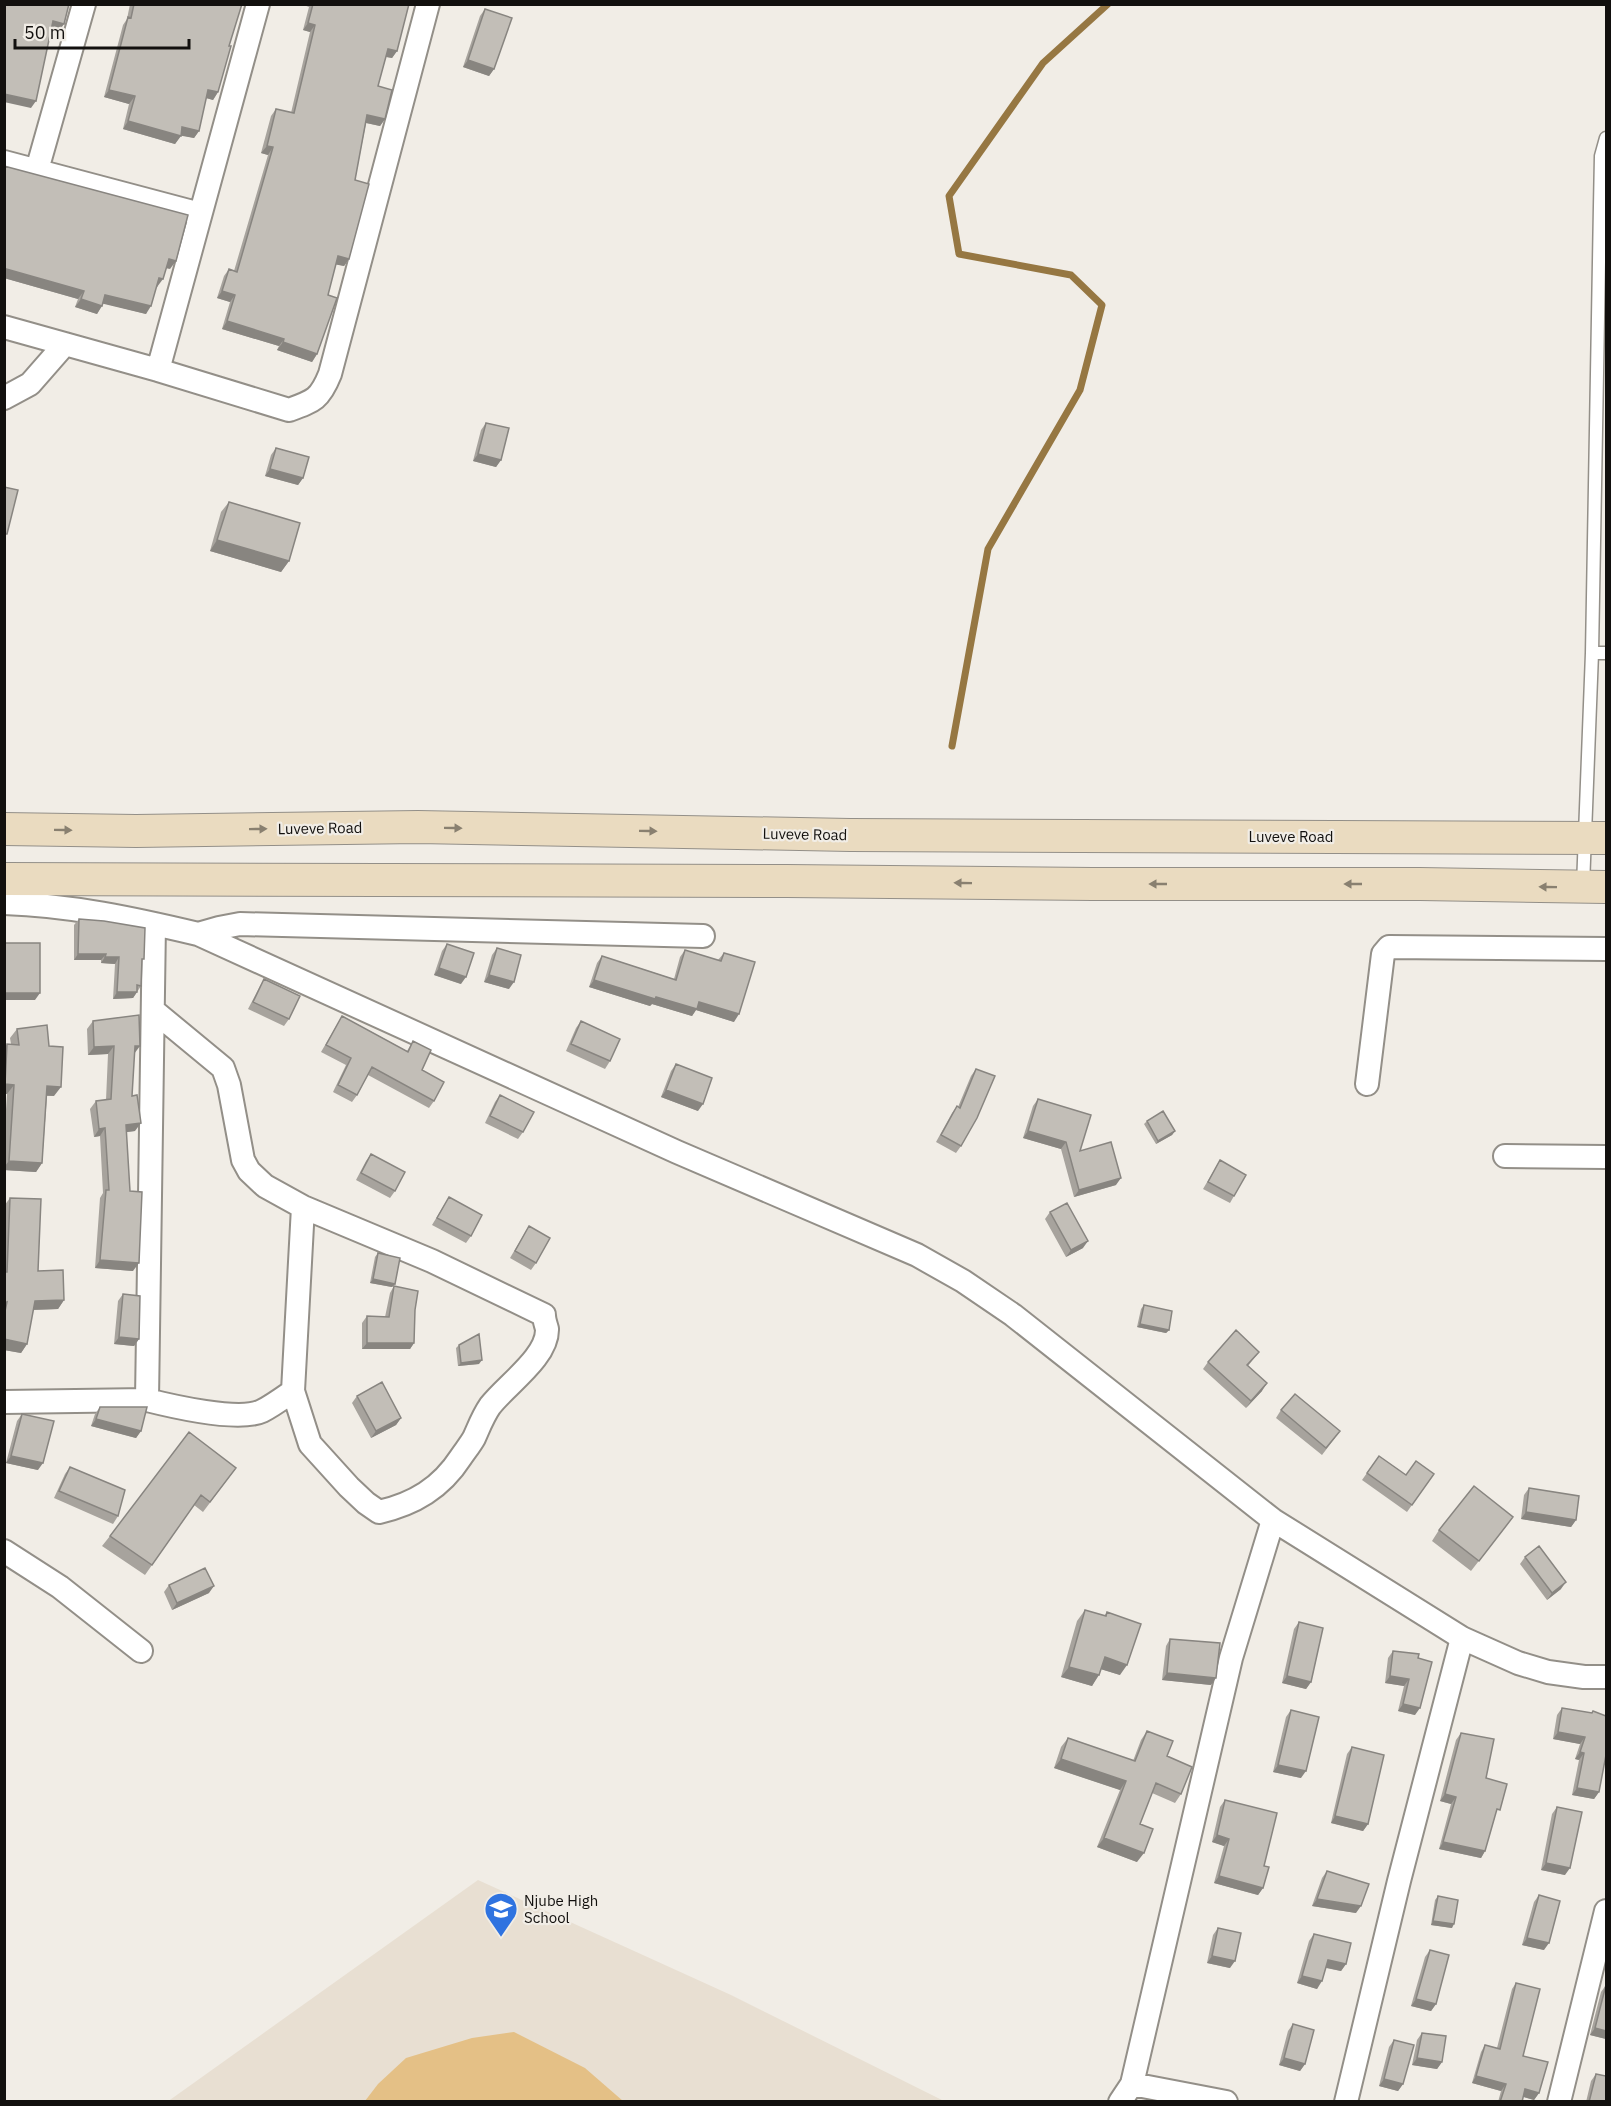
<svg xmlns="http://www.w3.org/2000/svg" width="1611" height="2106" viewBox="0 0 1611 2106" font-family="'IBM Plex Sans',sans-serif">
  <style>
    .built { fill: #e8dfd2 }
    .green { fill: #e4c086 }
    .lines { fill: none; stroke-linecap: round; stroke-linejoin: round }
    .stream { stroke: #967742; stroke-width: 7 }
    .lane-casing { stroke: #938f88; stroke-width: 15 }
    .street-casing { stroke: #938f88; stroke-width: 26 }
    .secondary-casing { stroke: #938f88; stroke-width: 34 }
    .lane { stroke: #fff; stroke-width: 12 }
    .street { stroke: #fff; stroke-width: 22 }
    .secondary { stroke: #eadbc0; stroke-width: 32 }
    .wall { fill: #a7a39d }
    .shaded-wall { fill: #888580 }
    .building { fill: #c2beb7; stroke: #888580; stroke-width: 1.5 }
    .oneway { fill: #898070 }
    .labels { text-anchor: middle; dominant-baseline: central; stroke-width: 4.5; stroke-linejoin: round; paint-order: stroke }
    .street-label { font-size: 15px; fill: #12100e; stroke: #f1ede6 }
    .poi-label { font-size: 15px; fill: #12100e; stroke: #f1ede6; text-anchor: start }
  </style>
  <rect width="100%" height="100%" fill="#f1ede6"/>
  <path class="built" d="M478,1880L731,1995L944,2101L167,2102Z"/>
  <path class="green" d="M514,2032L585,2068L623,2101H365L378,2084L406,2058L472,2038Z"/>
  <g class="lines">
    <path class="stream" d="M952,746L988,549L1080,390L1102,305L1071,275L959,254L949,196L1043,63L1108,4"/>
    <g class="lane-casing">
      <path id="lane" d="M1592,653H1606
        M1583,886L1592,653L1600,206L1601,156L1606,138"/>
    </g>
    <g class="street-casing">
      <path id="street" d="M4,162L200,214
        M37,170L84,4
        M4,327L158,370L289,410C314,401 320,399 330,374L428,4
        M158,370L258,4
        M4,398L30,384L65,344
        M4,903C70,905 135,919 198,934L677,1152L917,1255L963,1281L1013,1315L1273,1520L1462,1638L1518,1663L1548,1672L1584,1677H1606
        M198,934L219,928L240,924L703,936
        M154,1011L223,1068L229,1085L243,1160L249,1171L265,1186L303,1207L432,1261L544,1315C544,1320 546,1325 547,1329C548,1357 506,1385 490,1406C483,1416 479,1427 474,1438C470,1445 465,1451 461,1457C441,1488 414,1504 379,1512L366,1503L349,1487L310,1444L293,1391
        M1367,1084L1383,954L1389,947L1606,949
        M1505,1156L1606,1157
        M147,1400C171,1406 239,1422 262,1411C272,1406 283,1398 293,1391L303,1207
        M4,1402L147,1400L154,924
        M4,1551L60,1587L141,1651
        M1132,2084L1226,2102
        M1120,2102L1132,2084L1231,1658L1273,1520
        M1346,2102L1399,1881L1462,1638
        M1559,2102L1606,1911"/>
    </g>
    <g class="secondary-casing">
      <path id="secondary" d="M4,829L136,831L418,827L850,835L1606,838
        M4,879L787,881L1093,884H1420L1606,887"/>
    </g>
    <use href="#lane" class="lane"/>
    <use href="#street" class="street"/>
    <use href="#secondary" class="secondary"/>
  </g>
  <path class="wall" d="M130,4H242L229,46L218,92L213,100L206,98L199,131L194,138L181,135L175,144L123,129L129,104L104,97L123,25L127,19Z
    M301,4H409L397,51L392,58L386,57L378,86L385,119L380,126L366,123L355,180L349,259L344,266L336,264L328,295L317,354L312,362L277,350L279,346L222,329L230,302L217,298L224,276L229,269L234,271L268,155L261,153L271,116L276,109L291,113L310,32L303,30L309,7Z
    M485,9L494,69L489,76L463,67L480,16Z
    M4,166L170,269L166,268L157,287H156L146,314L103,303L97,314L75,307L78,299L4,278Z
    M486,423L501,460L496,467L473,461L481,430Z
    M276,448L303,478L298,485L265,476L271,455Z
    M229,502L289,561L281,572L210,551L221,512Z
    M79,919L142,963L141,986L133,998L113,999L115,964L101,963V960H74V925Z
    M447,944L461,984L434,975L442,951Z
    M497,948L509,989L484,982L492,955Z
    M685,950L718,960L724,953L734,1022L696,1010L692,1016L652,1004L650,1006L589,987L597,963L602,956L674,979L680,957Z
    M264,979L289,1019L284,1026L248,1009L260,986Z
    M342,1016L407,1051L413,1041L422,1070L434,1101L429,1108L368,1075L357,1095L352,1102L333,1092L346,1065L321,1052Z
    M93,1021L134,1054L132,1096L135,1131L126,1132L133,1271L95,1268L100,1198L103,1193L100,1136L94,1137L90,1109L96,1101L106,1100L108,1054L88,1055L87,1029Z
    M581,1021L610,1061L605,1069L566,1051L576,1028Z
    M17,1029L54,1096H47L42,1163L36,1172L4,1170V1140L7,1094H4V1047L7,1044H11L10,1038Z
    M676,1064L698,1111L661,1097L671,1071Z
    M976,1069L961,1146L956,1153L936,1142L952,1113L957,1106L958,1107L971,1076Z
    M500,1095L523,1132L518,1139L485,1123L495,1102Z
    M1038,1099L1080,1151L1116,1185L1074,1197L1061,1149L1023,1138L1033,1106Z
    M1147,1121L1175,1131L1172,1135L1156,1144L1144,1124Z
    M371,1154L395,1191L390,1198L356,1180L366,1161Z
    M1220,1160L1234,1196L1230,1203L1203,1189Z
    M449,1197L471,1236L466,1243L432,1225Z
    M10,1198L38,1271L64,1300L58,1309L33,1310L27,1344L21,1353L4,1350V1206Z
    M1050,1212L1083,1248L1066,1257L1045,1219Z
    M529,1226L536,1263L531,1270L510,1258Z
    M378,1253L395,1284L392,1287L370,1283L375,1257Z
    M394,1286L415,1310L414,1343L410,1349H362V1323L367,1316L385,1317L390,1293Z
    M123,1294L139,1339L134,1346L114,1344L118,1301Z
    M1144,1305L1169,1330L1166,1333L1137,1327L1141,1309Z
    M459,1345L479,1364L458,1366L456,1348Z
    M1259,1352L1248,1366L1262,1391L1246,1408L1203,1369L1208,1362Z
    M357,1396L401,1418L396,1425L371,1438L352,1403Z
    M100,1407L141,1431L136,1438L91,1426L95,1414Z
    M1281,1410L1335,1438L1322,1455L1276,1418Z
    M22,1414L38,1470L6,1463L17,1421Z
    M1379,1456L1406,1475L1434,1474L1407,1512L1362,1480Z
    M70,1467L118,1516L113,1524L54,1498L65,1474Z
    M236,1468L203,1512L194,1505L145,1575L102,1546L110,1536Z
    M1529,1488L1576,1520L1571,1527L1521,1519L1524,1495Z
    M1513,1517L1471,1571L1432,1541L1439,1530Z
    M1525,1557L1561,1589L1547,1600L1520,1564Z
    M169,1585L209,1593L172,1610L164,1592Z
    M1606,1598V1616L1605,1600Z
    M1085,1610L1104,1616L1107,1612L1120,1675L1101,1669L1092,1686L1061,1677L1077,1621Z
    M1299,1622L1311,1682L1306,1689L1282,1683L1294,1629Z
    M1170,1639L1211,1685L1162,1680L1166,1646Z
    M1393,1651L1419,1654L1415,1715L1398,1711L1404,1686L1385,1683L1388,1658Z
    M1562,1708L1592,1713L1593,1711L1599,1792L1594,1799L1572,1795L1579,1760L1575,1759L1580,1744L1553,1739L1557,1715Z
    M1291,1710L1301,1778L1273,1772L1286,1717Z
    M1147,1731L1167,1756L1181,1794L1175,1803L1152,1793L1140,1824L1137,1862L1097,1847L1120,1790L1054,1768L1061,1747L1068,1738L1133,1761L1141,1740Z
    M1461,1733L1486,1778L1495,1817L1485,1851L1481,1858L1439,1849L1451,1804L1440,1801L1456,1740Z
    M1352,1747L1368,1824L1363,1831L1331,1823L1347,1754Z
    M1225,1800L1264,1866L1263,1888L1258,1895L1214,1883L1224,1846L1212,1842L1220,1807Z
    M1557,1807L1565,1875L1541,1870L1552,1814Z
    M1327,1871L1356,1913L1312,1906L1322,1878Z
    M1539,1895L1544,1950L1522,1945L1534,1902Z
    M1438,1896L1452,1928L1431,1925L1435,1900Z
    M1218,1928L1230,1968L1207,1963L1213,1935Z
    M1314,1934L1346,1964L1341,1971L1326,1968L1317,1989L1297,1983L1309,1941Z
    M1430,1950L1436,2004L1431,2011L1411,2006L1425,1957Z
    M1516,1983L1523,2056L1539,2093L1534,2100L1523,2097L1522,2102H1498L1501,2091L1472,2083L1481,2052L1485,2045L1497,2048L1512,1989Z
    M1606,1985V2039L1590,2035L1601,1992Z
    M1293,2024L1305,2064L1300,2071L1279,2065L1288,2031Z
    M1422,2033L1442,2062L1437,2069L1412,2065L1417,2040Z
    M1394,2040L1403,2084L1398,2091L1379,2086L1389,2047Z
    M1596,2074L1606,2102H1586L1591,2081Z"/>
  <path class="shaded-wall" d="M53,21L64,24L59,31L47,29Z
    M308,23L315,25L310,32L303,30Z
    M388,49L397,51L392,58L382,56Z
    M468,60L494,69L489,76L463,67Z
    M109,90L135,96L129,104L104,97Z
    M208,90L218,92L213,100L203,97Z
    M4,94L36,101L31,108L4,102Z
    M367,115L385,119L380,126L362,122Z
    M128,121L181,136L175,144L123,129Z
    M182,127L199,131L194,138L177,135Z
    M267,146L273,147L268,155L261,153Z
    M338,256L349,259L344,266L333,264Z
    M169,259L176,261L170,269L163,267Z
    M6,269L84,291L78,299L4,278V271Z
    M159,278L163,279L157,287L153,286Z
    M222,291L235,295L230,302L217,298Z
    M105,295L151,306L146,314L100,303Z
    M81,299L102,306L97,314L75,307Z
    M227,321L284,339L279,346L222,329Z
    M283,342L317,354L312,362L277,350Z
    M478,454L501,460L496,467L473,461Z
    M270,469L303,478L298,485L265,476Z
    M217,540L289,561L281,572L210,551Z
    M78,954H106L101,960H74Z
    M105,957H119L115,964L101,963Z
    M439,968L466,977L461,984L434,975Z
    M489,975L514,982L509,989L484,982Z
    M594,980L656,997L699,1002L739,1014L734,1022L696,1010L692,1016L652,1004L650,1006L589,987Z
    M117,992H137L133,998L113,999Z
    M4,993H40L35,1000H4Z
    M114,1046L108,1054L88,1055L94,1047Z
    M135,1046H140L134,1054Z
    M5,1084L14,1085L7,1094H4Z
    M47,1086L61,1087L54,1096L41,1095Z
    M666,1090L703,1104L698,1111L661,1097Z
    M141,1123L135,1131L120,1133L126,1125Z
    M105,1128L100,1136L94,1137L99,1129Z
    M1028,1131L1066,1142L1061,1149L1023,1138Z
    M1175,1131L1172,1135L1156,1144L1158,1141Z
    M9,1161L42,1163L36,1172L4,1170V1167Z
    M1121,1178L1116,1185L1074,1197L1079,1190Z
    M1088,1241L1083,1248L1066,1257L1071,1250Z
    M100,1260L139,1263L133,1271L95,1268Z
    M373,1279L395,1284L392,1287L370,1283Z
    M64,1300L58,1309L29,1310L35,1301Z
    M1140,1324L1169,1330L1166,1333L1137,1327Z
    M119,1337L139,1339L134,1346L114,1344Z
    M4,1339L27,1344L21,1353L4,1350Z
    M367,1343H414L410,1349H362Z
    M482,1360L479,1364L458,1366L461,1363Z
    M1267,1383L1262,1391L1246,1408L1251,1401Z
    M401,1418L396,1425L371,1438L376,1431Z
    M96,1419L141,1431L136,1438L91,1426Z
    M11,1456L43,1463L38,1470L6,1463Z
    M1526,1512L1576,1520L1571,1527L1521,1519Z
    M1566,1582L1561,1589L1547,1600L1552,1593Z
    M214,1586L209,1593L172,1610L177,1603Z
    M1105,1657L1127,1665L1120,1675L1097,1668Z
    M1069,1667L1099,1675L1092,1686L1061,1677Z
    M1167,1673L1216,1678L1211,1685L1162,1680Z
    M1287,1676L1311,1682L1306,1689L1282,1683Z
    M1390,1676L1409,1679L1404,1686L1385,1683Z
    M1403,1704L1420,1708L1415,1715L1398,1711Z
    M1558,1732L1585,1737L1580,1744L1553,1739Z
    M1580,1752L1584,1753L1579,1760L1575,1759Z
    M1061,1759L1126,1781L1120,1790L1054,1768Z
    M1278,1765L1306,1771L1301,1778L1273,1772Z
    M1577,1788L1599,1792L1594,1799L1572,1795Z
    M1445,1794L1456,1797L1451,1804L1440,1801Z
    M1335,1816L1368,1824L1363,1831L1331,1823Z
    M1217,1835L1229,1839L1224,1846L1212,1842Z
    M1104,1838L1144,1853L1137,1862L1097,1847Z
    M1443,1842L1485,1851L1481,1858L1439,1849Z
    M1546,1863L1570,1868L1565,1875L1541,1870Z
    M1219,1876L1263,1888L1258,1895L1214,1883Z
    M1317,1899L1361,1906L1356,1913L1312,1906Z
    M1433,1921L1454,1924L1452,1928L1431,1925Z
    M1527,1938L1549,1943L1544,1950L1522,1945Z
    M1212,1956L1235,1961L1230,1968L1207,1963Z
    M1328,1960L1346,1964L1341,1971L1323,1967Z
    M1302,1976L1322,1981L1317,1989L1297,1983Z
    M1416,1999L1436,2004L1431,2011L1411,2006Z
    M1595,2028L1606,2031V2039L1590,2035Z
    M1284,2058L1305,2064L1300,2071L1279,2065Z
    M1417,2058L1442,2062L1437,2069L1412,2065Z
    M1476,2076L1506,2084L1501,2091L1472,2083Z
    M1384,2079L1403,2084L1398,2091L1379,2086Z
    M1525,2089L1539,2093L1534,2100L1521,2096Z"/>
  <path class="building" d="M4,4H69L64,24L53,21L36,101L4,94Z
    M134,4H242L229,46H231L218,92L208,90L199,131L182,127L181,136L128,121L135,96L109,90L128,17L131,18Z
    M313,4H409L397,51L388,49L378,86L392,90L385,119L367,115L355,180L369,184L349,259L338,256L328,295L337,298L317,354L283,342L284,339L227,321L235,295L222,291L229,269L237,272L273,147L267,146L276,109L294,113L315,25L308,23Z
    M485,9L512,18L494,69L468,60Z
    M4,166L188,215L176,261L169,259L163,279L159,278L151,306L105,295L102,306L81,299L84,291L6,269L4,273Z
    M486,423L509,428L501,460L478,454Z
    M276,448L309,457L303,478L270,469Z
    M4,487L18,490L7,534H4Z
    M229,502L300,523L289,561L217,540Z
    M79,919L104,921L145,928L144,959H142L141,986L137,985V992H117L119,957H105L106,954H78Z
    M4,943H40V993H4Z
    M447,944L474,953L466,977L439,968Z
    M497,948L521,955L514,982L489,975Z
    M685,950L721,961L724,953L755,962L739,1014L699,1002L697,1009L656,997L655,999L594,980L602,956L676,980Z
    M264,979L300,996L289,1019L253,1002Z
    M139,1015L140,1046H135L132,1096L137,1095L141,1123L126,1125L130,1191L142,1192L139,1263L100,1260L106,1190H109L105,1128L99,1129L96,1101L111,1099L114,1046L94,1047L93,1021Z
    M342,1016L408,1052L413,1041L431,1050L422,1070L444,1082L434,1101L372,1067L357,1095L338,1085L351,1058L326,1045Z
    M581,1021L620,1039L610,1061L571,1044Z
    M47,1025L49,1046L63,1047L61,1087L47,1086L42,1163L9,1161L14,1085L5,1084L7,1044L19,1045L17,1029Z
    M676,1064L712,1078L703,1104L666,1090Z
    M976,1069L995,1076L977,1118L961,1146L941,1135L957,1106L960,1108Z
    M500,1095L534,1112L523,1132L490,1116Z
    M1038,1099L1091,1115L1080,1151L1111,1142L1121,1178L1079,1190L1066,1142L1028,1131Z
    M1163,1111L1175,1131L1158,1141L1147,1121Z
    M371,1154L405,1172L395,1191L361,1173Z
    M1220,1160L1246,1175L1234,1196L1208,1182Z
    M449,1197L482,1215L471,1236L437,1218Z
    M10,1198L41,1199L38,1271L63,1270L64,1300L35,1301L27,1344L4,1339V1316L7,1302L4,1303V1272H7Z
    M1067,1203L1088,1241L1071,1250L1050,1212Z
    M529,1226L550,1238L536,1263L515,1251Z
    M378,1253L400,1258L395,1284L373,1279Z
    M394,1286L418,1291L415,1310L414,1343H367V1316L389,1317Z
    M123,1294L140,1296L139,1339L119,1337Z
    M1144,1305L1172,1311L1169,1330L1140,1324Z
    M1236,1330L1259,1352L1247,1365L1267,1383L1251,1401L1208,1362Z
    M479,1334L482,1360L461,1363L459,1345Z
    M382,1382L401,1418L376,1431L357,1396Z
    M1295,1394L1340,1431L1326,1448L1281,1410Z
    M100,1407H147L141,1431L96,1419Z
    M22,1414L54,1421L43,1463L11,1456Z
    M189,1432L236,1468L210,1502L201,1495L152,1565L110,1536Z
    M1379,1456L1406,1475L1416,1461L1434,1474L1412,1505L1367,1473Z
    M70,1467L125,1490L118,1516L59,1491Z
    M1474,1486L1513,1517L1479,1561L1439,1530Z
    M1529,1488L1579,1496L1576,1520L1526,1512Z
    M1539,1546L1566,1582L1552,1593L1525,1557Z
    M205,1568L214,1586L177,1603L169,1585Z
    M1085,1610L1106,1616L1107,1612L1141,1624L1127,1665L1105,1657L1099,1675L1069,1667Z
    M1299,1622L1323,1628L1311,1682L1287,1676Z
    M1170,1639L1220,1643L1216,1678L1167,1673Z
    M1393,1651L1419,1654L1418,1658L1432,1662L1420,1708L1403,1704L1409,1679L1390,1676Z
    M1562,1708L1592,1713L1593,1711L1606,1716V1755L1599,1792L1577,1788L1584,1753L1580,1752L1585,1737L1558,1732Z
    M1291,1710L1319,1717L1306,1771L1278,1765Z
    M1147,1731L1173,1741L1167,1756L1192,1767L1181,1794L1156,1783L1140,1824L1153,1829L1144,1853L1104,1838L1126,1781L1061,1759L1068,1738L1135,1761Z
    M1461,1733L1494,1739L1486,1778L1507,1784L1500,1810L1497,1809L1485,1851L1443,1842L1456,1797L1445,1794Z
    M1352,1747L1384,1755L1368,1824L1335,1816Z
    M1225,1800L1277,1813L1264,1866L1269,1867L1263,1888L1219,1876L1229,1839L1217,1835Z
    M1557,1807L1582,1812L1570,1868L1546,1863Z
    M1327,1871L1369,1884L1361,1906L1317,1899Z
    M1539,1895L1560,1901L1549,1943L1527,1938Z
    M1438,1896L1458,1900L1454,1924L1433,1921Z
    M1218,1928L1241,1933L1235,1961L1212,1956Z
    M1314,1934L1351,1943L1346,1964L1328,1960L1322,1981L1302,1976Z
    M1430,1950L1449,1955L1436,2004L1416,1999Z
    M1516,1983L1540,1989L1523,2056L1548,2062L1539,2093L1525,2089L1522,2102H1500L1506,2084L1476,2076L1485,2045L1500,2049Z
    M1606,1985V2031L1595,2028Z
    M1293,2024L1314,2030L1305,2064L1284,2058Z
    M1422,2033L1446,2036L1442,2062L1417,2058Z
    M1394,2040L1414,2045L1403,2084L1384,2079Z
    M1596,2074L1606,2076V2102H1589Z"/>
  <defs><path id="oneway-solid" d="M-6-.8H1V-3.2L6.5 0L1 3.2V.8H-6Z" transform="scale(1.5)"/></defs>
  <g class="oneway">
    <use href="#oneway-solid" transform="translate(453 828) rotate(1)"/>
    <use href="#oneway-solid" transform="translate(258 829) rotate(-1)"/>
    <use href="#oneway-solid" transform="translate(63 830) rotate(1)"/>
    <use href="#oneway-solid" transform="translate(648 831) rotate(1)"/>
    <use href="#oneway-solid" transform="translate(963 883) rotate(-179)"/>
    <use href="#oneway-solid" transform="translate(1158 884) rotate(180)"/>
    <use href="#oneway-solid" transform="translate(1353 884) rotate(-180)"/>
    <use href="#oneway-solid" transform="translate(1548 887) rotate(-179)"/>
  </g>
  <defs>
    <g id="school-pin" transform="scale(1.725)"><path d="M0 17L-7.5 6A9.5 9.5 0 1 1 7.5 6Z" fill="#2f73e0" stroke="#f1ede6"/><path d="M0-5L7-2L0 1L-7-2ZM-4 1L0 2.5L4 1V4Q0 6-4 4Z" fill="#fff"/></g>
  </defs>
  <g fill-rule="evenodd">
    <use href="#school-pin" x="501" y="1909"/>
  </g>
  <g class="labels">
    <g class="street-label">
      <text transform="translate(320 828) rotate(-1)">Luveve Road</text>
      <text transform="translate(805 834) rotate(1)">Luveve Road</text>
      <text x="1291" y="836">Luveve Road</text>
    </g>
    <g class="poi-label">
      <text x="524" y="1900">Njube High<tspan x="524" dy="17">School</tspan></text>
    </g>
  </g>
  <rect width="1611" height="2106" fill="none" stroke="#12100e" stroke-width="12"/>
  <path d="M15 39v9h174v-9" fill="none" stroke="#12100e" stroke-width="3"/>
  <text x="24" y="39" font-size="18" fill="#12100e" stroke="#f1ede6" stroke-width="4.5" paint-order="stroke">50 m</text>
</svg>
